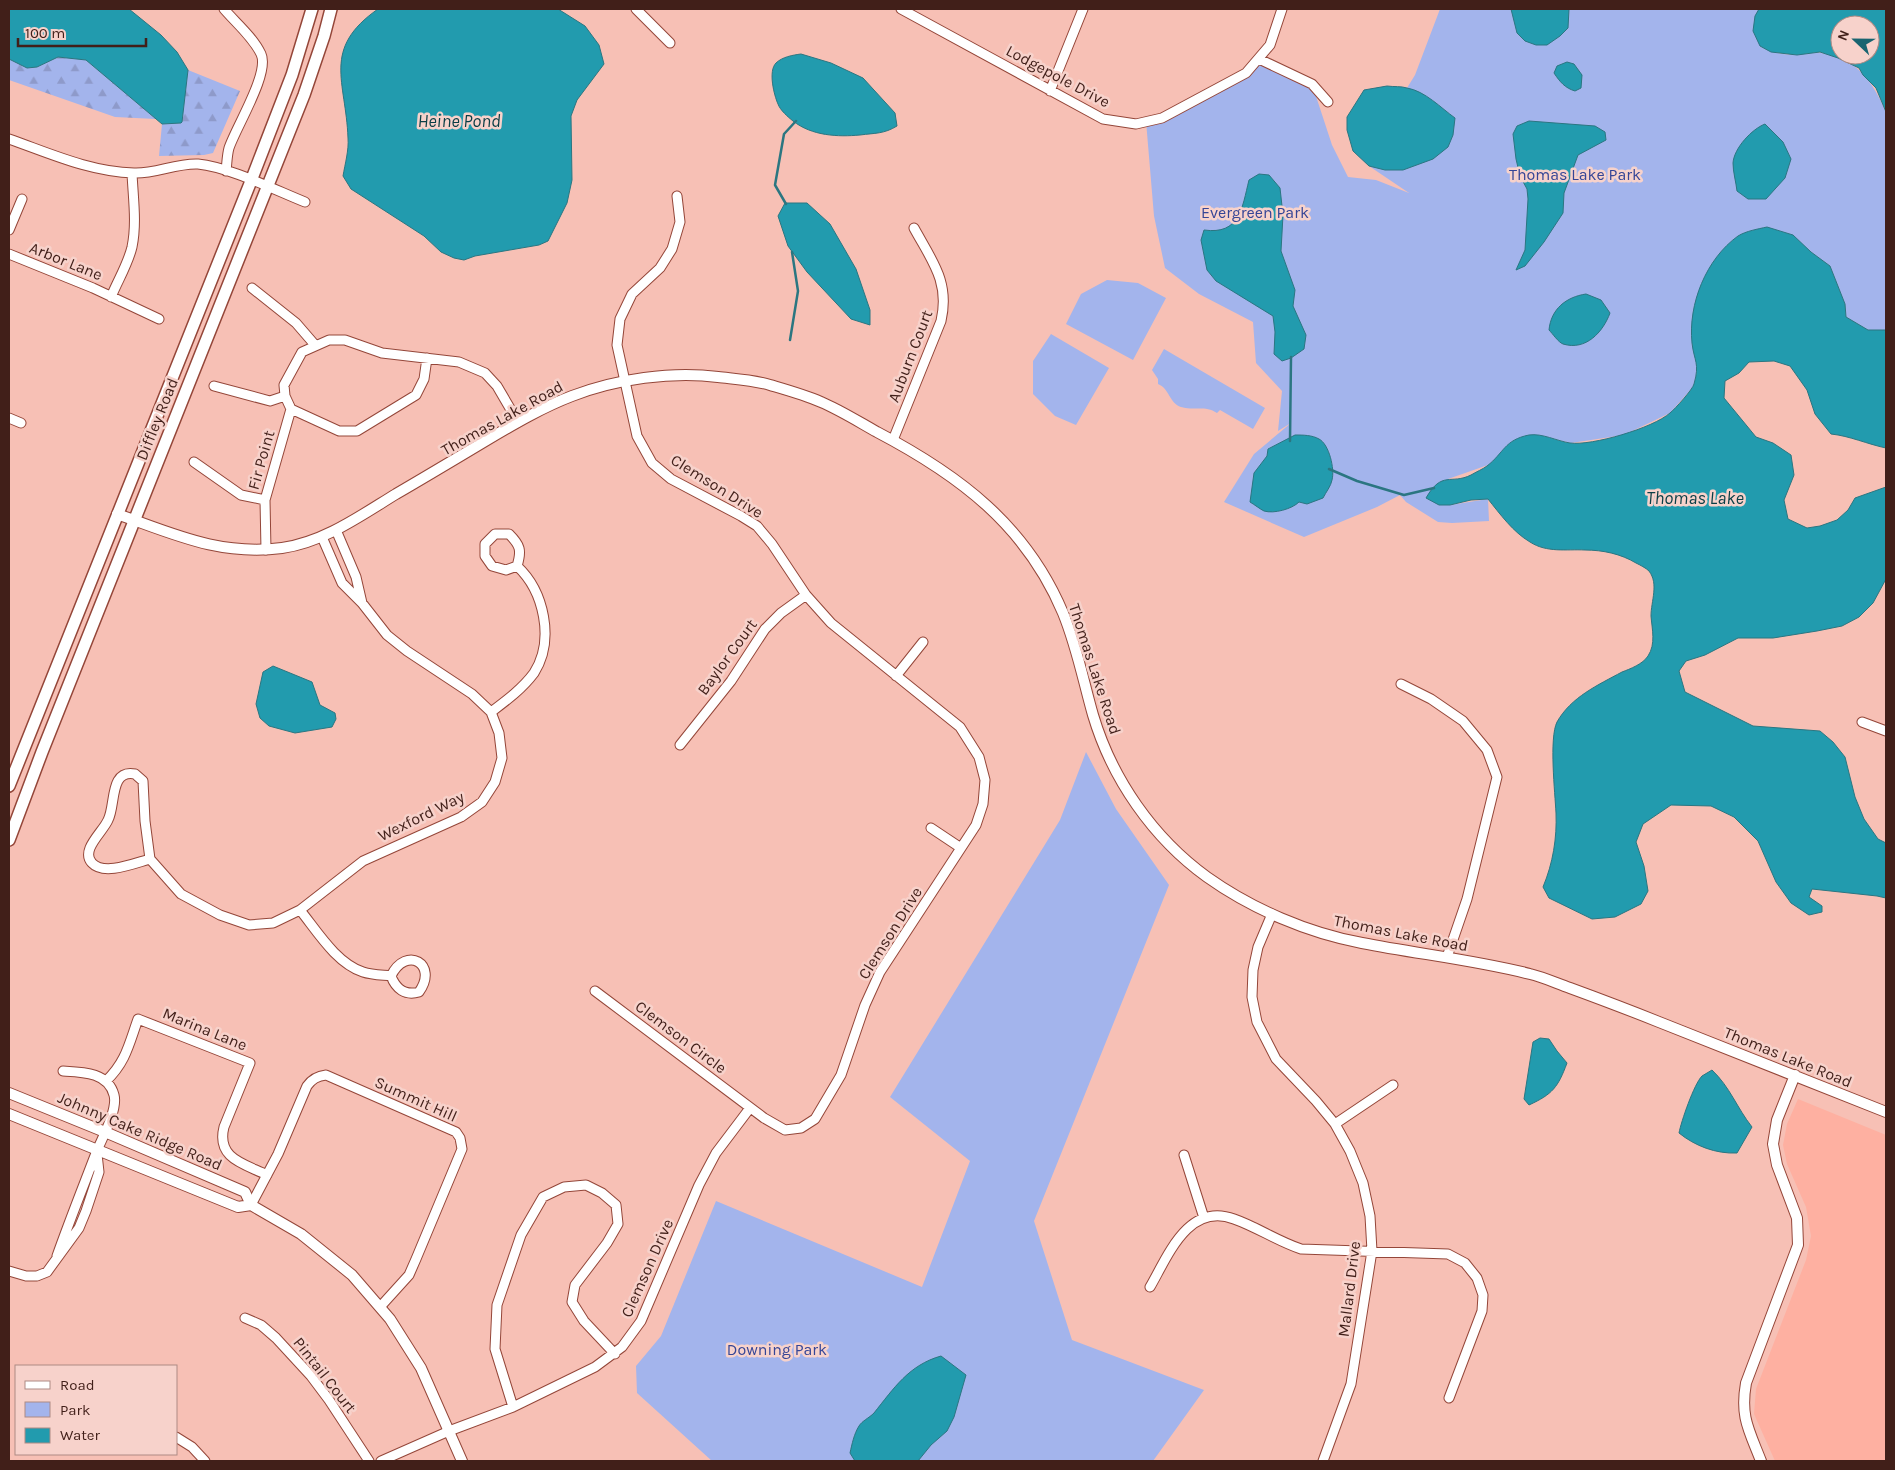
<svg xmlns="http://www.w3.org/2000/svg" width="1895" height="1470" viewBox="0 0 1895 1470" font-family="Karla,sans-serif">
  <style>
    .built { fill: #feb0a1 }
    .forest { fill: url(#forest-firs) }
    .park { fill: #a3b4ec }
    .water { fill: #229bae; stroke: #2b7681; fill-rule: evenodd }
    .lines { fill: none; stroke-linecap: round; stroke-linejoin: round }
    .stream { stroke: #2b7681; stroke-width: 2.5 }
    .minor-casing { stroke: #944639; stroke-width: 11 }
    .tertiary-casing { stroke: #944639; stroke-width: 12 }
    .secondary-casing { stroke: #944639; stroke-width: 14 }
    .minor { stroke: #fff; stroke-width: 9 }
    .tertiary { stroke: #fff; stroke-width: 10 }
    .secondary { stroke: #fff; stroke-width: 11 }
    .labels { text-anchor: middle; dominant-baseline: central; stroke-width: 5; stroke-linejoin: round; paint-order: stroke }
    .street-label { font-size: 16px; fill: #411f19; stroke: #f7d2cb }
    .park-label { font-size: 16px; fill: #354596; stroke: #f7d2cb }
    .water-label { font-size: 18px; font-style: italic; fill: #0a3e46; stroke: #f7d2cb }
  </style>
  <defs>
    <pattern id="forest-firs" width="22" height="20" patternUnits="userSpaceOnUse" patternTransform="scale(1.25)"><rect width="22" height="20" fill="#a3b4ec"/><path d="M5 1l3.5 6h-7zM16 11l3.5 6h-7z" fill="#8e9aca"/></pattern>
  </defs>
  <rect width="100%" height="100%" fill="#f7c0b5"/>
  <path class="built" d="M1798,1099L1886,1135V1461H1775L1754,1414L1756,1389L1806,1260L1811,1236L1806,1207L1787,1164L1783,1145L1787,1124Z"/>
  <path class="forest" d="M58,57L86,60L156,119L115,117L9,80V59L27,68L37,67Z
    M188,70L240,91L213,153L204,155L159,156L162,124L181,123L182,122Z"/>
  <path class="park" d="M1440,9H1760V46C1772,53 1786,56 1801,54C1807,54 1814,52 1821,53C1856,57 1873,82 1886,112V330H1868L1846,317L1845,304L1830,266L1811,252L1692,344L1698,364L1694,386L1670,413L1624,435L1571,443L1550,438L1488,465L1448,479L1450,505L1488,499L1489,521L1452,523L1438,522L1406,502L1400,495L1377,507L1304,537L1224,502L1254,454L1291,423L1278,431L1282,391L1256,363L1253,322L1199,294L1165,268L1154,216L1146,121L1246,73L1259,59L1312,84L1332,145L1348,177L1376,180L1409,193L1369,166L1353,151L1364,90L1387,86L1407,88L1415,75Z
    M1107,280L1138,283L1166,298L1133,360L1066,324L1081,294Z
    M1051,334L1109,368L1076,425L1055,416L1033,394V361Z
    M1164,349L1265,408L1253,429L1220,410L1217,413C1205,405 1194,411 1181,407C1170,404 1169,388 1158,384V379L1152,370Z
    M1086,752L1116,809L1169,885L1034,1221L1072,1340L1204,1390L1153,1461H712L637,1393L636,1366L661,1336L716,1201L922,1287L970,1161L890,1097L1060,820Z"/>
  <path class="water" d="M9,9H129L161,35L177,52L188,70L182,122L181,123L162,124L86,60L58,57L37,67L27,68L9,59Z
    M378,9H558L585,26L599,45L604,64L577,100L571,116L572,180L567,203L548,241L539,245L475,256L464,260L454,258L441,252L424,236L351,189L343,176C345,164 349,150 348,138C346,81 321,49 378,9Z
    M1511,9H1569L1568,28L1560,36L1547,45H1536L1525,41L1517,33Z
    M1759,9H1886V112L1876,88L1863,75L1859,68L1838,58L1820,52L1797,55L1771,52L1760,46L1753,31L1755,16ZM1840,25H1870V55H1840Z
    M801,54L831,63L863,78L895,113L897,126C884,134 875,133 860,135C838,137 812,136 793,121C788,117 780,110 778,104C774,95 768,71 776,63C782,57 793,55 801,54Z
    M1567,62L1574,64L1582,75L1581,88L1575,91C1565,88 1560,82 1554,73L1557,66Z
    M1387,86C1394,87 1401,86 1407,88C1425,91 1441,108 1455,118L1453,135L1448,147L1433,159L1403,170H1385L1369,166L1353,151L1347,130V117L1364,90Z
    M1529,121L1595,126L1605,132L1606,140L1578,155L1564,193L1563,213L1544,242L1525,266L1516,270L1525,250L1528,199L1527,189L1520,176L1516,159L1513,134L1517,126Z
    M1765,124L1783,142L1791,159L1785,178L1766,199H1748L1737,191C1736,182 1733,172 1733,163C1734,148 1752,129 1765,124Z
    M1259,174L1269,175L1280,188L1283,215L1281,251L1295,290L1293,306L1306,335L1304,349L1291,358L1282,361L1274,354L1275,332L1273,316L1216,281L1207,270L1201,240L1204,230C1240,235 1242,208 1249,180Z
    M785,203H807L830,224L856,269L870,310V325L851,319L807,272L788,246L778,216Z
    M1767,227L1793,235L1811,252L1830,266L1845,304L1846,317L1868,330H1886V448C1867,444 1850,436 1831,434L1815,414L1807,390L1790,366L1774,361L1749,362L1739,373L1725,381L1724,398L1756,437L1773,443L1791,455L1794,475L1784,500L1788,519L1807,528L1820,526L1837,520L1848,510L1855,498L1886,487V579L1873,603L1859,617L1842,626L1817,631L1773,638H1738L1705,655L1686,661L1679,671L1685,692L1753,726L1820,731L1833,742L1845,757L1855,797L1864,819L1878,839L1886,843V898L1877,896L1812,889L1809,897L1822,906V912L1809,915L1791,903L1776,882L1758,841L1734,817L1711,806L1671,805L1643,824L1636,842L1644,866L1648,891L1641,904L1615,917L1592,919L1549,898L1543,887C1553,863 1557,838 1556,813C1555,793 1549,738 1557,722C1571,697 1598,685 1622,672C1630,669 1643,664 1648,656C1656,644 1652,629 1651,616C1651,601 1659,584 1649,571C1646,568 1640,565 1636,563C1621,554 1603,550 1585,550C1566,549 1547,553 1530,542C1513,532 1500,514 1488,499L1471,500L1450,505H1439L1426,498C1442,470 1451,485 1471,475C1476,472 1483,469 1487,466C1504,453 1504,440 1529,435C1542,433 1557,441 1570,443C1592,446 1653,428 1670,413C1675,409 1693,389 1694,384C1700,363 1694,361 1692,343C1688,304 1706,259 1738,236C1746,231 1758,229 1767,227Z
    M1586,294L1601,300L1610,313C1603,332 1586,351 1563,344C1558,342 1553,334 1549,330C1551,309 1566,297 1586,294Z
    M1295,435C1303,435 1312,435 1319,439C1329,444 1335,469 1332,480C1331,486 1326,492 1323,498L1307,504L1299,502C1292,509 1274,514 1264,511C1260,509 1255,505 1250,502L1254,473L1267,456L1268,449Z
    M273,666L312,682L320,705L335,713L336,719L332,727L295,733L269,726L260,718L256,704L263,672Z
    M1540,1038L1549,1039L1557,1051L1567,1063C1558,1087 1553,1094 1529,1105L1524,1099L1533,1042Z
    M1712,1070C1730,1087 1737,1108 1752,1127L1737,1153C1716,1154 1695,1146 1679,1133C1681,1122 1694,1084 1702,1076C1705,1074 1709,1072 1712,1070Z
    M941,1356L966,1375L954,1417L947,1431L931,1445L918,1461H855L850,1453C852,1444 854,1434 859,1426C862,1421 869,1418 874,1413C894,1388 909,1365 941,1356Z"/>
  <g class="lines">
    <path class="stream" d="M786,204L775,185L784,134L796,121
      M790,340L798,291L792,252
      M1290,441L1291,357
      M1329,469L1357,481L1404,495L1434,488"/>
    <g class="minor-casing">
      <path id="minor" d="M224,9C236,23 253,37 261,54C270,73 236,127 229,148C227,155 227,163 226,171
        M636,9L670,43
        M901,9L1103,119L1136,124L1162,118L1246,73L1270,45L1282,9
        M1259,59L1312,84L1328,102
        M1050,91L1083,9
        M9,139C49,153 90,172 134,173C155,174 176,163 198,164C229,167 275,190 305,202
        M9,230L22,199
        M9,254L93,288L159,319
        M252,288L296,323L315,345
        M111,297C118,280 128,264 132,247C137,223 133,197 132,173
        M427,358L424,379L416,395L357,431H339L291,409L285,396L284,385L302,352L329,340H345L382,353L459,362L485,373L497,386L518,422
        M214,386L270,401L285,396
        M9,418L21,423
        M893,440L941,321C950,282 932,261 914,228
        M194,462L241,495L265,500
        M336,530L356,577L362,603
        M266,550L265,500L291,409
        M896,676L923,642
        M1401,684L1431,699L1463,721L1487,750L1497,777L1467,899L1447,957
        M491,712C507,700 522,689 534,673C555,640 544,591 517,566C522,550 520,545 509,534H495L485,544V556L492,566L506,570L517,566
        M1862,722L1886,731
        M680,745L731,681L765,629L781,613L806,595
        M931,828L961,848
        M150,859C135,863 104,876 92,863C80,850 103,832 108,820C116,805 109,769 135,774L143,781L145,821L150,859L181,894L220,915L249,925L273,923L300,910L363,861L461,817L482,802L495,782L502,758L499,733L491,712L472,694L407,651L387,635L362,603L342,583L322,537
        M300,910C317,931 336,963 363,972C372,975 382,975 391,976C396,989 405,996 419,992C439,964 406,945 391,976
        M1272,914L1258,947L1253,970L1252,997L1257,1022L1276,1059L1316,1101L1335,1124L1350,1151L1363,1183L1370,1216L1372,1251L1351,1384L1323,1461
        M595,991L764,1118L785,1130L801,1128L815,1119L841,1075L865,1005L880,972L976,825L983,804L985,780L979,757L960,727L831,623L806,595L772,544L757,526L741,516L671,479L652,463L637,436L617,345L620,319L632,294L660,268L672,249L680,222L677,196
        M106,1081C126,1062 129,1044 138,1019L250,1063L224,1127C216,1159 245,1164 267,1175
        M1335,1124L1393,1085
        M1184,1155L1204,1218
        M251,1205L278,1154L307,1086C312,1079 317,1076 326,1075L456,1132L460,1138L462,1149L416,1259L409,1275L380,1307
        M57,1256C69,1222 83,1187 96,1153C102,1138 118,1110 114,1095C108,1072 82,1072 63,1071
        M9,1271L26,1276H37L47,1272L79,1228L86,1211L99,1172L97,1154
        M1150,1287C1168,1256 1188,1202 1234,1219C1257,1227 1277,1241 1301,1249L1448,1254L1465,1263L1477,1278L1483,1295L1482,1311L1449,1398
        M245,1318L261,1325L276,1338L311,1376L329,1400L369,1461
        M513,1407L495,1349L497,1305L521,1235L543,1197L564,1187L586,1185L602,1193L616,1205L618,1224L607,1243L575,1285L572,1302L584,1321L615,1354
        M176,1437L192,1447L205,1461
        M381,1461L449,1431L513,1407L595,1367L622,1347L641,1321L699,1185L716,1153L750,1108"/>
    </g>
    <g class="tertiary-casing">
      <path id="tertiary" d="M117,514C174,534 219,556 282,548C324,542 360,516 396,494C427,476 457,458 487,440C514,424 543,407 572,396C616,379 672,371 718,377C735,379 754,380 770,385C787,390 805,395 821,402C840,410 859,422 877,432C959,475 1026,525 1063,613C1077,647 1083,680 1093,715C1112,779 1153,838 1207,877C1252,909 1308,933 1362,943C1418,954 1475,960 1530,974C1543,977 1556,983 1570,988C1600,999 1629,1010 1659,1022C1735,1052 1811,1082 1886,1112
        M9,1093L105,1132L245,1192L251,1205L301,1234L352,1275L390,1319L421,1368L462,1461
        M9,1114L238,1207L251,1205
        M1761,1461C1749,1430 1740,1417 1746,1383L1798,1245L1797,1218L1777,1165L1773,1144L1777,1120L1795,1075"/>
    </g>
    <g class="secondary-casing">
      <path id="secondary" d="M9,786L251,181L292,75L312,9
        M9,840L42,752L304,95L324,36L331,9"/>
    </g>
    <use href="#minor" class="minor"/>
    <use href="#tertiary" class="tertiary"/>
    <use href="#secondary" class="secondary"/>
  </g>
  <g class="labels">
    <g class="street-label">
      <text transform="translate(1058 76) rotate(28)">Lodgepole Drive</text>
      <text transform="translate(66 261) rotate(22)">Arbor Lane</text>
      <text transform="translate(910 356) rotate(-69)">Auburn Court</text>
      <text transform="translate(502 418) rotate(-29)">Thomas Lake Road</text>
      <text transform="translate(157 419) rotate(-68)">Diffley Road</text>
      <text transform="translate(261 460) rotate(-74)">Fir Point</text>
      <text transform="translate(717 486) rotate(32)">Clemson Drive</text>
      <text transform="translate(727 657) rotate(-54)">Baylor Court</text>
      <text transform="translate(1095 669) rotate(72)">Thomas Lake Road</text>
      <text transform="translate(421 816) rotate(-26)">Wexford Way</text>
      <text transform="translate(890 933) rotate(-58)">Clemson Drive</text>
      <text transform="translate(1401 933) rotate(11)">Thomas Lake Road</text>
      <text transform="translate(205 1029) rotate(22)">Marina Lane</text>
      <text transform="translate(681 1037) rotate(37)">Clemson Circle</text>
      <text transform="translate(1788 1057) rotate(22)">Thomas Lake Road</text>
      <text transform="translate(416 1099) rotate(24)">Summit Hill</text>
      <text transform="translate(140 1131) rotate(23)">Johnny Cake Ridge Road</text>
      <text transform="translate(647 1268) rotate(-66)">Clemson Drive</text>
      <text transform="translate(1349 1289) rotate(-83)">Mallard Drive</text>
      <text transform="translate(325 1375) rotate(52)">Pintail Court</text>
    </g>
    <g class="park-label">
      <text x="1575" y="174">Thomas Lake Park</text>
      <text x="1255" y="212">Evergreen Park</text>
      <text x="777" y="1349">Downing Park</text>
    </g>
    <g class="water-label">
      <text x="459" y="121">Heine Pond</text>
      <text x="1695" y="498">Thomas Lake</text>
    </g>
  </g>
  <rect width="1895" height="1470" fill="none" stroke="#411f19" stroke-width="20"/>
  <rect x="15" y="1365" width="162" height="90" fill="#f7d2cb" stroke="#ae8a84"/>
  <rect x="25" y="1381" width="25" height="8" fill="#ffffff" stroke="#ae8a84"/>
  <text x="60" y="1390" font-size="15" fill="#411f19">Road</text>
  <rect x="25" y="1402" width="25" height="15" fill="#a3b4ec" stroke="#ae8a84"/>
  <text x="60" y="1415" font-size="15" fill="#411f19">Park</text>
  <rect x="25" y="1428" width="25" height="15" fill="#229bae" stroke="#ae8a84"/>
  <text x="60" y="1440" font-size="15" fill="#411f19">Water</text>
  <g transform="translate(1855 40) rotate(292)"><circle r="24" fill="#f7d2cb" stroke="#ae8a84"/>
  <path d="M0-4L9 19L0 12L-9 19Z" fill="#196470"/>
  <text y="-8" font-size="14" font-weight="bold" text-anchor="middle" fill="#411f19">N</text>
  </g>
  <path d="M18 38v8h128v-8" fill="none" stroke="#411f19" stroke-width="2.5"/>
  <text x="25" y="38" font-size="15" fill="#411f19" stroke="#f7d2cb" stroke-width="4" paint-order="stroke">100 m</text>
</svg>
